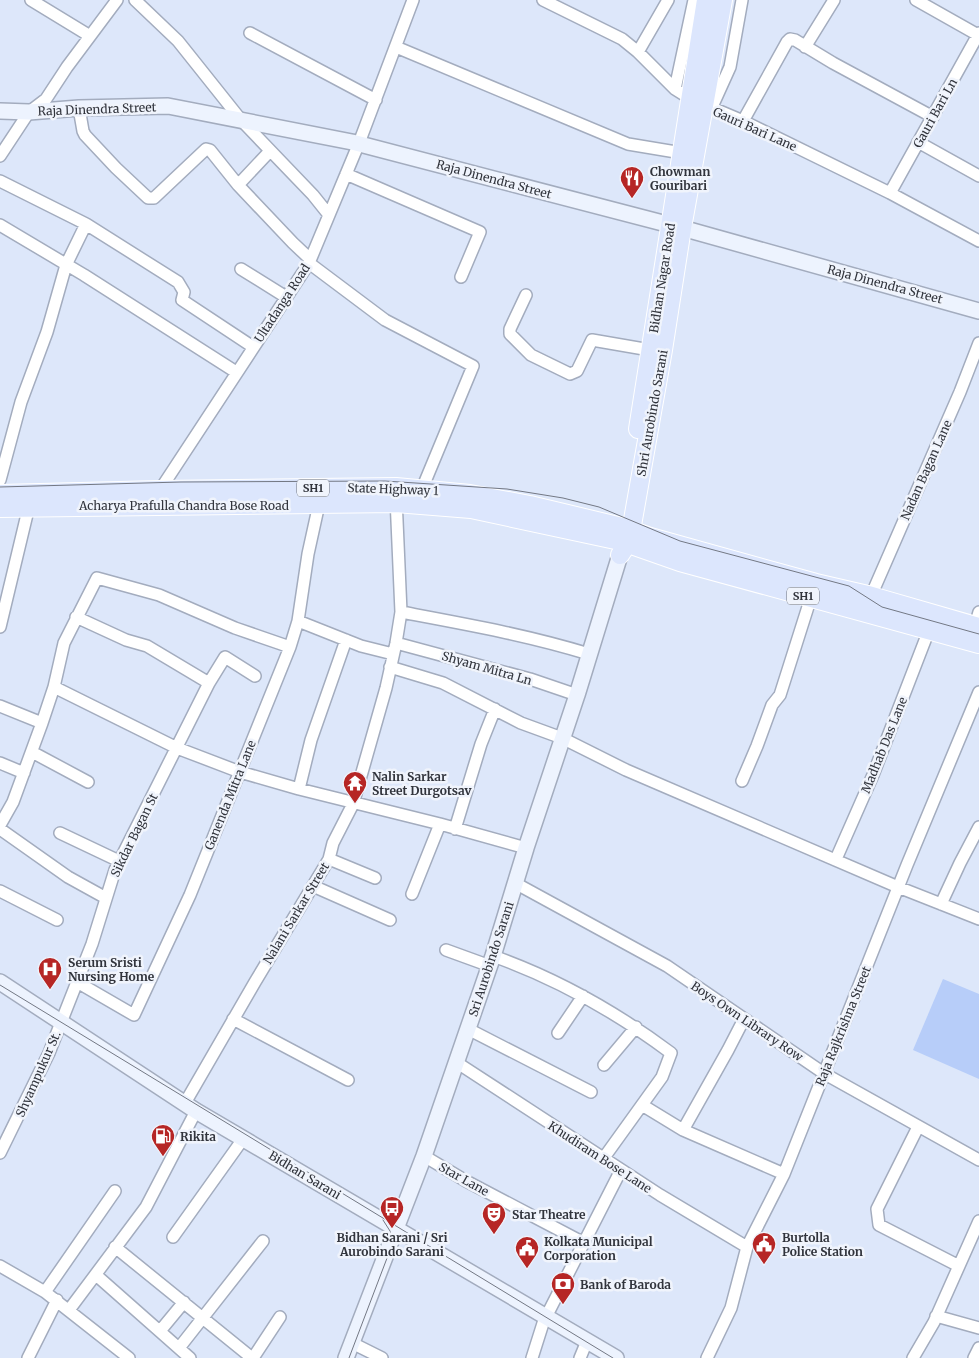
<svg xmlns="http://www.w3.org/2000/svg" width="979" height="1358" viewBox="0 0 979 1358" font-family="Merriweather,serif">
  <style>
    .green { fill: #b7cdf9 }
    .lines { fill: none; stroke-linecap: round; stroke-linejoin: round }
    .street-casing { stroke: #a3acbe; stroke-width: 14 }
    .secondary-casing { stroke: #a3acbe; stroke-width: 18 }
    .primary-casing { stroke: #fff; stroke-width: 20 }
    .street { stroke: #fff; stroke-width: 11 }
    .secondary { stroke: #edf3fe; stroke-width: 15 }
    .primary { stroke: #dce6fd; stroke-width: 18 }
    .tram { stroke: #737884; stroke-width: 1 }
    .labels { text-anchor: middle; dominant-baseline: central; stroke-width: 5; stroke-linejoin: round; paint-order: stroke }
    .shield { fill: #f0f4fc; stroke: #6a6e76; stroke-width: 1 }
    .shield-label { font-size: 11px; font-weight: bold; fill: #31343c }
    .street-label { font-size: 12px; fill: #31343c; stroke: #f0f4fc }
    .poi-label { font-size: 12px; font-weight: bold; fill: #31343c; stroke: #f0f4fc; text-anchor: start }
  </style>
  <rect width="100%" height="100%" fill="#dde7fa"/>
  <path class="green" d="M943,979L979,994V1079L913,1050Z"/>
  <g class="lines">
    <g class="street-casing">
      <path id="street" d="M31,0L90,36
        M135,0L178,41L241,120L313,195L329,215
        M543,0L622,39L638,52L675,89L691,99L743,121L890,193L979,241
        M916,0L978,35
        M250,33L376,100
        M396,47L628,144L682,153
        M805,47L834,0
        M638,52L668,0
        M675,89L694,0
        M79,108L83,131L85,135L116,168L148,198H154L206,149L210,150L238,185
        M711,109L730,67L742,0
        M743,121L787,42L790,39L795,40L833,63L933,117
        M918,142L979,176
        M270,151L238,185L293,243L310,259
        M0,156L29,112L46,99L67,67L117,0
        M346,174L480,232L461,277
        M0,181L86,224L178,282L184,292L182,300L253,347
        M890,193L979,33
        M0,225L84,275L236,372
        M309,263L385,320L473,366L422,489
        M241,269L286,297
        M526,295L510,329V334L531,355L570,374L577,371L592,340L650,350
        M0,480L21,402L47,332L66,265L86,224
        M158,493L309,263L359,143L413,0
        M871,596L960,392L979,343
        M401,612C465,624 527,635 589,654
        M76,617L126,640L147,646L209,683
        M298,621L361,646L393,654
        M975,626L979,612
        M0,627L29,506
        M396,643L530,679L577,695
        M390,667L443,683L521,723L562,738L626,770L898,887L979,919
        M54,687L177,748L240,772L299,789L440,824L526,848
        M0,706L42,723
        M32,752L88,782
        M0,763L24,773
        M742,781L757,746L772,705L780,695L813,591
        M299,789L311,740L346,640
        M0,825L13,802L42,723L54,687L64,643L97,578L159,595L235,628L290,647
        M0,829L68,877L106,898
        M455,829L481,744L495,709
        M60,833L119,861
        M329,859L375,878
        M836,859L873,775L929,630
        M515,883L667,966L825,1074L979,1160
        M313,886L390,920
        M0,891L57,920
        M412,894L440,824
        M941,904L960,863L979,827
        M446,950L490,966
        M493,956C558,979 616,1012 671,1053L662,1077L603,1159
        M77,982L134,1015L190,895L290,647L298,621L308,554L319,504
        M233,1019L348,1080
        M468,1029L591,1092
        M558,1033L583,996
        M456,1062L660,1195L747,1247
        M604,1065L636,1027
        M185,1103L255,982L329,859L333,843L353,804L386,688L396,643L401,612L396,498
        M642,1105L683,1130L784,1174
        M918,1127L877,1209L879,1225L959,1266
        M683,1130L728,1050L744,1019
        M0,1153L49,1053L92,944L115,870L209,683L225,657L255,676
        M424,1156L466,1181L584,1243
        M173,1237L243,1139
        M115,1247L252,1358
        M0,1266L45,1292L129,1358
        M96,1275L190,1358
        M45,1292L115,1191
        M69,1310L146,1207L196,1111
        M936,1316L979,1328
        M546,1317L621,1170
        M160,1331L184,1302
        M352,1343L382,1358
        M179,1348L263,1241
        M28,1358L57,1300
        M253,1358L280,1317
        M532,1358L545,1317
        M580,1358L587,1341
        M707,1358L731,1308L747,1247L784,1174L907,865L979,692
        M913,1358L934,1322L979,1221
        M974,1358L979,1348"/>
    </g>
    <g class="secondary-casing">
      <path id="secondary" d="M0,111L29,112L79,108L168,106L352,142L682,228L979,311
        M0,982L196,1111L616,1358
        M346,1358L424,1156L493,956L526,848L577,695L620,555"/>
    </g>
    <g class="primary-casing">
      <path id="primary" d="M638,429L706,0
        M0,494L160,490L396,487L470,494L530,505L622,527L650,537L816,583L868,595L979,627
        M0,508L396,503L471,509L620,541L680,562L979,644
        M620,555L628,543L631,531L663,350L682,228L723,0"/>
    </g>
    <use href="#street" class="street"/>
    <use href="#secondary" class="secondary"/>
    <use href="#primary" class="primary"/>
    <path class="tram" d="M0,487L181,482L385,481L507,489L563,498L599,507L680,541L849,586L882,607L979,634
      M0,985L613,1358
      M349,1358L392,1245L390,1231L383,1220"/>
  </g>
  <defs>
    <g id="restaurant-pin" transform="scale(1.25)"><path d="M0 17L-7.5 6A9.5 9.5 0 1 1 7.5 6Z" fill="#b62625" stroke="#f0f4fc"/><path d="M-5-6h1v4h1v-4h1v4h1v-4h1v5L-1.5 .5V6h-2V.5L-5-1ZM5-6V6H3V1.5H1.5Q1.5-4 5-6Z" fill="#fff"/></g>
    <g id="temple-pin" transform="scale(1.25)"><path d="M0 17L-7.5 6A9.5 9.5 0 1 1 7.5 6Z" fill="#b62625" stroke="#f0f4fc"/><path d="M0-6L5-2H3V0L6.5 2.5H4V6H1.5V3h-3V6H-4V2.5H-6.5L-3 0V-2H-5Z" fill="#fff"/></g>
    <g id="hospital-pin" transform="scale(1.25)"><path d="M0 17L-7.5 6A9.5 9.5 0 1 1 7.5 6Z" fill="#b62625" stroke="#f0f4fc"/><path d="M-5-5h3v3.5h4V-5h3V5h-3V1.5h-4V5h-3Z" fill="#fff"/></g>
    <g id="fuel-pin" transform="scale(1.25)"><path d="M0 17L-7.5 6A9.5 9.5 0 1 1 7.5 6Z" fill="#b62625" stroke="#f0f4fc"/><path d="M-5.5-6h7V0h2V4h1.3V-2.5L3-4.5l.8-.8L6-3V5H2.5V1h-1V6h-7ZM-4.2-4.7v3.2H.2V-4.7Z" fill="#fff"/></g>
    <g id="bus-pin" transform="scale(1.25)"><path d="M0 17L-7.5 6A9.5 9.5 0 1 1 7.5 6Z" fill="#b62625" stroke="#f0f4fc"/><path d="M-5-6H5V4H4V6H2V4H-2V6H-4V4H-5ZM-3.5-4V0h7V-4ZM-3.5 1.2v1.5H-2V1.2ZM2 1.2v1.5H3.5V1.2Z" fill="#fff"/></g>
    <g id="theatre-pin" transform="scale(1.25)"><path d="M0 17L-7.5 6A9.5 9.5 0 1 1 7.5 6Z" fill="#b62625" stroke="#f0f4fc"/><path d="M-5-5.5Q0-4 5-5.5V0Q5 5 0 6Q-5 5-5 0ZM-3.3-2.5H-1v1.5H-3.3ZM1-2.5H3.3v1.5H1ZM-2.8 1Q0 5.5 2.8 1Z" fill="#fff"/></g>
    <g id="civic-pin" transform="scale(1.25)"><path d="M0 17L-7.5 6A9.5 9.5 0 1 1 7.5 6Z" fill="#b62625" stroke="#f0f4fc"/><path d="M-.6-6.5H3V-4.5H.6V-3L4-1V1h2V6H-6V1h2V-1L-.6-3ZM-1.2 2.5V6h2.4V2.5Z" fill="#fff"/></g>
    <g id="bank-pin" transform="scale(1.25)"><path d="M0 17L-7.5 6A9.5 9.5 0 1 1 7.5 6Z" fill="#b62625" stroke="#f0f4fc"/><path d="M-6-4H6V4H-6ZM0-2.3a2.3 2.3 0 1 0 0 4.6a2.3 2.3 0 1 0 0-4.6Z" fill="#fff"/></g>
  </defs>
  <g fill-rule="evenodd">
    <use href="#restaurant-pin" x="632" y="178"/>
    <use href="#temple-pin" x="355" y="783"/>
    <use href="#hospital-pin" x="50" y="969"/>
    <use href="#fuel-pin" x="163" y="1136"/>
    <use href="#bus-pin" x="392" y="1208"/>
    <use href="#theatre-pin" x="494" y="1214"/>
    <use href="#civic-pin" x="764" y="1244"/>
    <use href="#civic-pin" x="527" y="1248"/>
    <use href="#bank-pin" x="563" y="1284"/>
  </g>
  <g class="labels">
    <g class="shield">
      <rect x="297" y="479.5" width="32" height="17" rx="4"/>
      <rect x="787" y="587.5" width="32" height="17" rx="4"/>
    </g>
    <g class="shield-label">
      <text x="313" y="488">SH1</text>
      <text x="803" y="596">SH1</text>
    </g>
    <g class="street-label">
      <text transform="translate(97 109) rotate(-2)">Raja Dinendra Street</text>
      <text transform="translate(935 113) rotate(-61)">Gauri Bari Ln</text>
      <text transform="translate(755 129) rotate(24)">Gauri Bari Lane</text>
      <text transform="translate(494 179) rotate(15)">Raja Dinendra Street</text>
      <text transform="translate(662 278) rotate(-81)">Bidhan Nagar Road</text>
      <text transform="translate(885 284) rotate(15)">Raja Dinendra Street</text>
      <text transform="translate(282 303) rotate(-57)">Ultadanga Road</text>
      <text transform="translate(652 413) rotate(-80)">Shri Aurobindo Sarani</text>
      <text transform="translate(926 470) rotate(-66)">Nadan Bagan Lane</text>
      <text transform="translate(393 489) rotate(2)">State Highway 1</text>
      <text x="184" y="505">Acharya Prafulla Chandra Bose Road</text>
      <text transform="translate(487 668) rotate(16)">Shyam Mitra Ln</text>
      <text transform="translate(884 745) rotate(-68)">Madhab Das Lane</text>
      <text transform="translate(230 795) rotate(-68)">Ganenda Mitra Lane</text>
      <text transform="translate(134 835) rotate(-64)">Sikdar Bagan St</text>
      <text transform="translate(296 913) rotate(-59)">Nalani Sarkar Street</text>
      <text transform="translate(491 959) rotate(-72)">Sri Aurobindo Sarani</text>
      <text transform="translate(747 1021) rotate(34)">Boys Own Library Row</text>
      <text transform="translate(843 1026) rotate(-68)">Raja Rajkrishna Street</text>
      <text transform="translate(38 1074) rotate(-66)">Shyampukur St.</text>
      <text transform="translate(600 1157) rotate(33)">Khudiram Bose Lane</text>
      <text transform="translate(305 1175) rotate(31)">Bidhan Sarani</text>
      <text transform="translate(464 1179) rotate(29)">Star Lane</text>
    </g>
    <g class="poi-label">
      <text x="650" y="171">Chowman<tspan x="650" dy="14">Gouribari</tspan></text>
      <text x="372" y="776">Nalin Sarkar<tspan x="372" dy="14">Street Durgotsav</tspan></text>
      <text x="68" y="962">Serum Sristi<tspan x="68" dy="14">Nursing Home</tspan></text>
      <text x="180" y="1136">Rikita</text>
      <text x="512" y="1214">Star Theatre</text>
      <text x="392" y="1237" text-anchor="middle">Bidhan Sarani / Sri<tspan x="392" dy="14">Aurobindo Sarani</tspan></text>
      <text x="782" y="1237">Burtolla<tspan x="782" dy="14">Police Station</tspan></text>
      <text x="544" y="1241">Kolkata Municipal<tspan x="544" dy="14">Corporation</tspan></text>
      <text x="580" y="1284">Bank of Baroda</text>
    </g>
  </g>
</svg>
